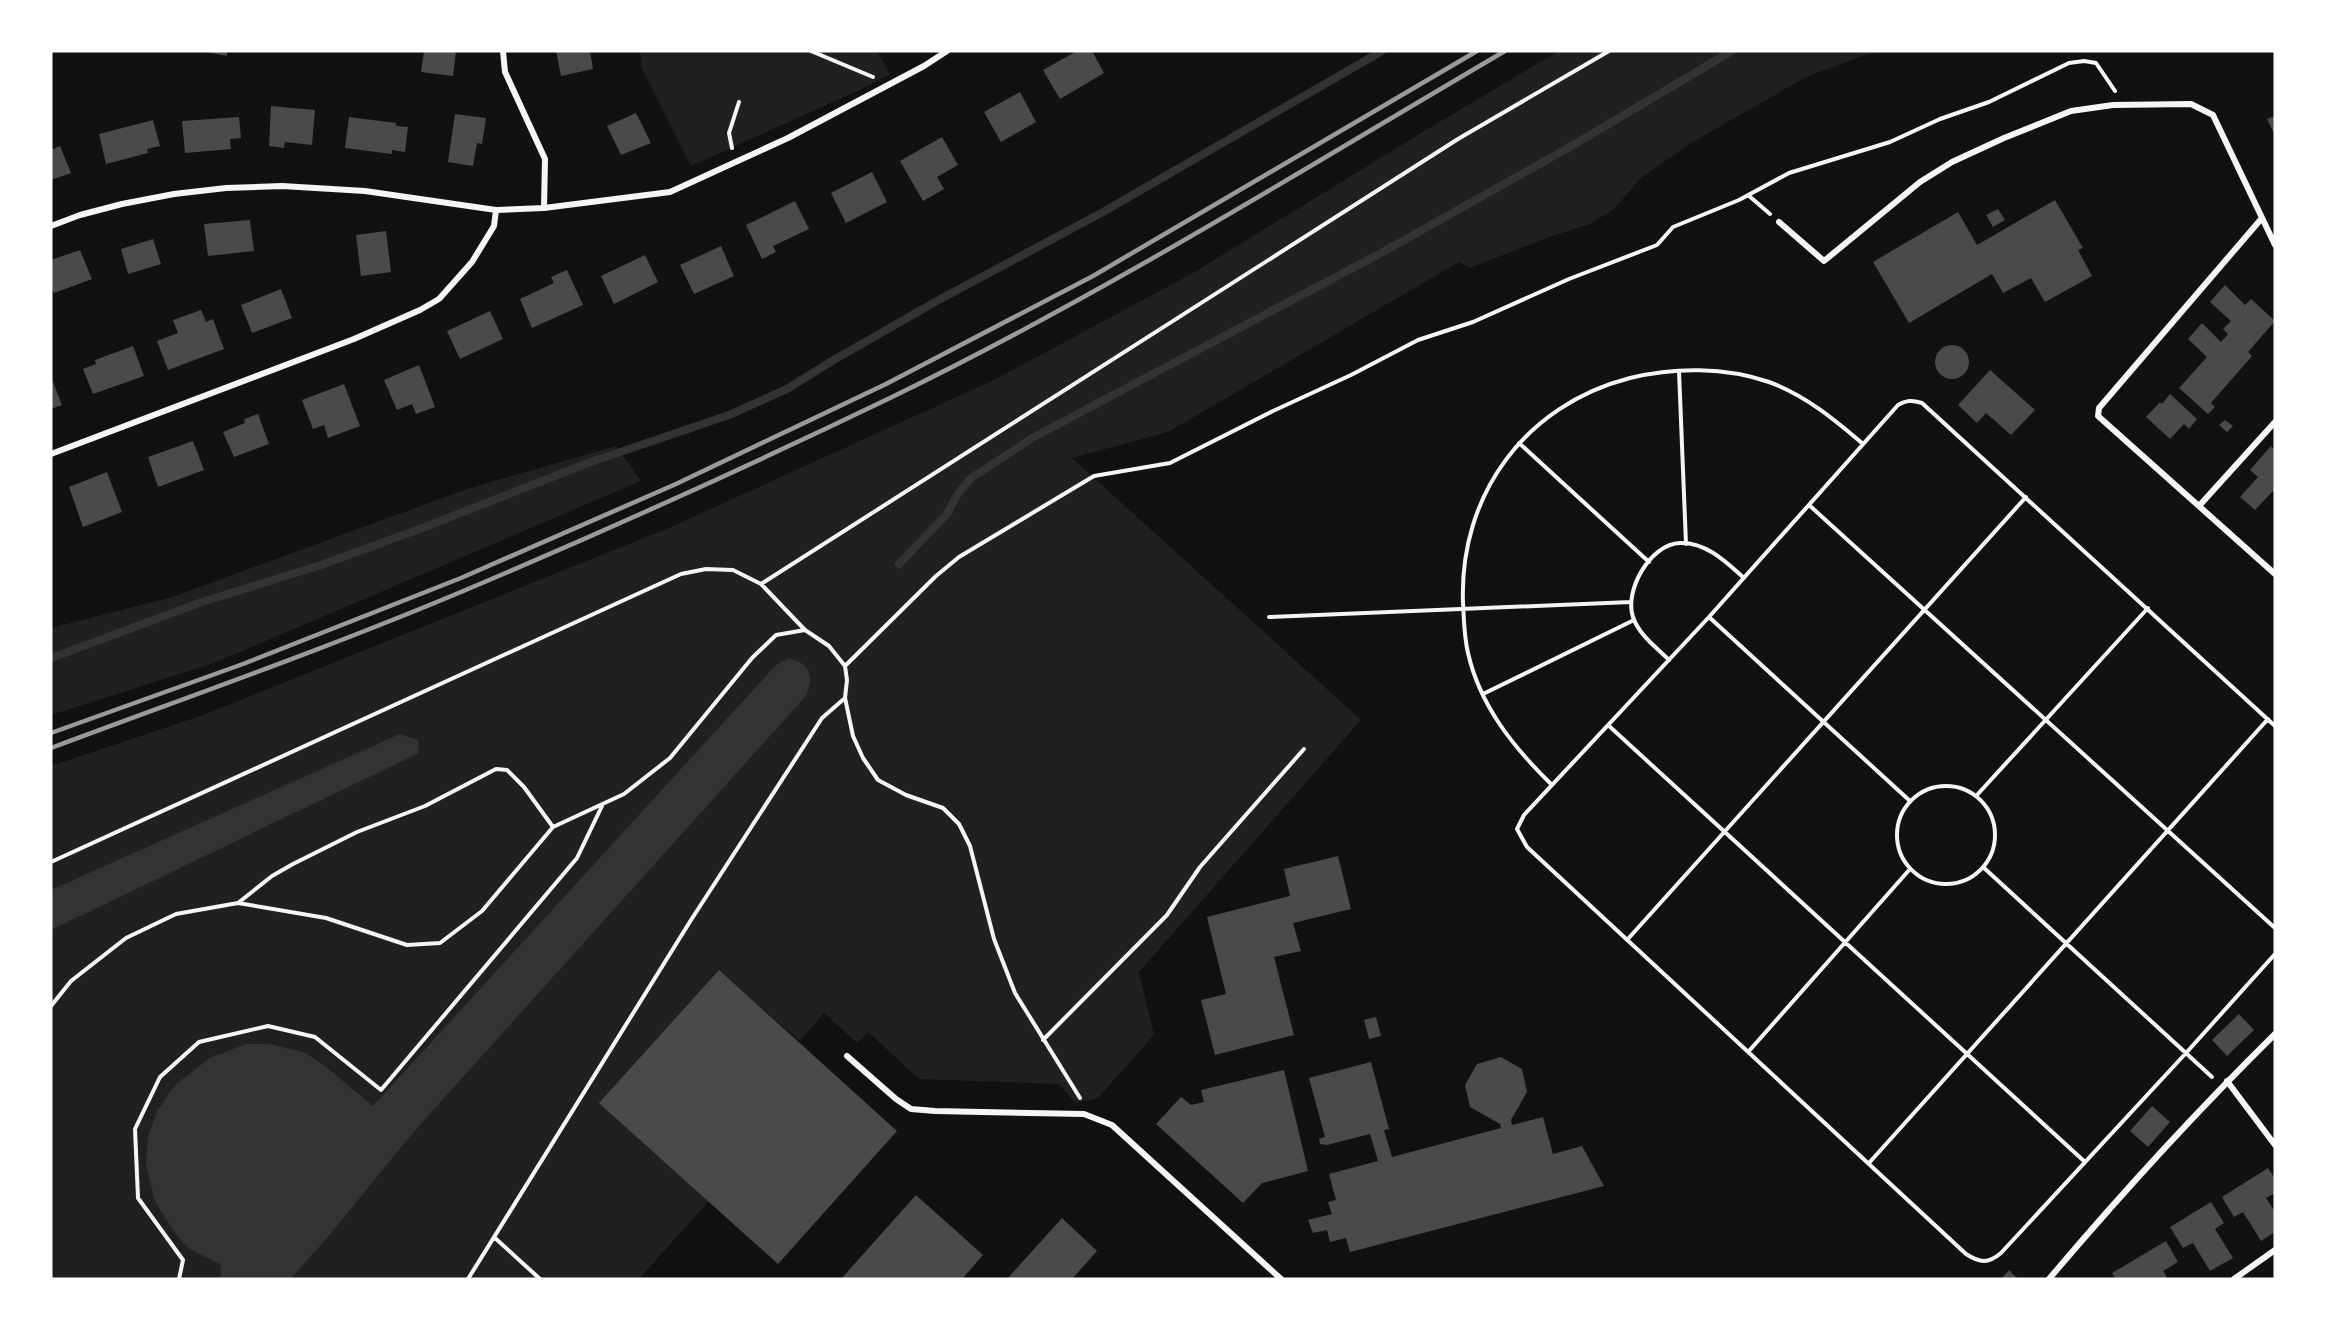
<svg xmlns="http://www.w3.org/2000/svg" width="2326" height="1330" viewBox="0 0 2326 1330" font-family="'PT Serif',serif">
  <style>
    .green { fill: #202020 }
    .water { fill: #333 }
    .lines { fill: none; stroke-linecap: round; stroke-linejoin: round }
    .stream { stroke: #333; stroke-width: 8 }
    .building { fill: #4a4a4a }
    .path { stroke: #f5f5f5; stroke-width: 4 }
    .minor { stroke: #f5f5f5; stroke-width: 6 }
    .rail { stroke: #9a9a9a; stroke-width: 4.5 }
  </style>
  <rect width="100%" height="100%" fill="#111"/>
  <path class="green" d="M640,51H877L890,74L866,87L691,166L642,68Z
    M1559,51H1890L1868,54L1806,77L1752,108L1688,145L1641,178L1614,209L1590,224L1546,238L1470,268L1459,262L1168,432L1072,458L1361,720L1139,972L1154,1035L1098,1098L1075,1103L1059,1084L919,1079L868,1032L857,1043L824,1013L800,1041L719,971L709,1201L639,1279H51V766L206,714L671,527L994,380L1193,273L1426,130Z
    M616,446L641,481L214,663L51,715V628L172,597L470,488Z"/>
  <path class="water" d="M789,658C811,664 815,678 805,697L418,1127C375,1177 336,1231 290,1279H218L221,1275L220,1264L189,1249L172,1229L155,1201L146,1165L148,1137L157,1111L175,1085L210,1058L246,1044H269L304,1052L325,1066L373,1106L776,665Z
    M400,734L418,740L419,753L51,930V890Z"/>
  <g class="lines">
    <path class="stream" d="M899,564L947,514L957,495L971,478L1034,437L1381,253L1568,148L1732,51
      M51,658L202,602L321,565L425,527L588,463L729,415L787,389L832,361L935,302L1103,212L1382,51"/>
  </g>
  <path class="building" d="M201,51H227V56Z
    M424,51H456L453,76L421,72Z
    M556,51H590L593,69L561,76Z
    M1077,51H1092L1104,73L1060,99L1043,70Z
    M1020,92L1036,122L1001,142L984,112Z
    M271,106L315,110L312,145L285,142L284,148L269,146Z
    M636,113L651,143L621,155L607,126Z
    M455,114L486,118L482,144L477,143L473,166L448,162Z
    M2275,116V135L2267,119Z
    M239,117L241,138L230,139L231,149L185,153L182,121Z
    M349,117L396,123V126L408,127L405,152L392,150V154L345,148Z
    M153,120L160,146L147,149L148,153L106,164L99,134Z
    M942,137L958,165L937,177L944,189L923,201L900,161Z
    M60,146L71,173L51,180V150Z
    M872,172L887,202L846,223L831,193Z
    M2055,200L2083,248L2078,250L2092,276L2045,302L2031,278L2003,293L1992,274L1909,323L1873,262L1958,212L1977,245Z
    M795,201L809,229L773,246L776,252L762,259L746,225Z
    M1998,209L2005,220L1993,227L1986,215Z
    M250,220L254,251L208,256L204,224Z
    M386,231L391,272L361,276L356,235Z
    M153,239L161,264L128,274L121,249Z
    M721,246L734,276L694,294L680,265Z
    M80,250L92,279L54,293L51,285V260Z
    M645,255L658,282L614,304L601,276Z
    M567,270L583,305L532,328L520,299L554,283L551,277Z
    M2225,285L2245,305L2251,299L2275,321L2248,352L2252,356L2211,403L2215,407L2208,414L2179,388L2207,357L2188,339L2202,323L2221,342L2228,334L2223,329L2231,321L2210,302Z
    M281,289L292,318L252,333L241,305Z
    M201,310L206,322L213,319L224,349L168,370L157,341L178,333L173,320Z
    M490,311L503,339L460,359L447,331Z
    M1935 362a17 17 0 1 1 34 0a17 17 0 1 1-34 0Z
    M133,346L144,376L93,394L83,369L96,364L95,360Z
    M419,365L435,407L416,414L412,404L397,410L384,380Z
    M1990,370L2035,410L2011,435L1986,413L1977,423L1958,405Z
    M51,377L62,405L51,409Z
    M344,384L360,426L328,438L324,425L313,429L302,400Z
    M2170,394L2197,419L2189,429L2184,424L2170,439L2146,417L2160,402L2162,404Z
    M258,414L269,444L234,457L223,432L245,423L244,419Z
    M2225,420L2233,426L2227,432L2219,425Z
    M193,441L204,470L158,487L148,457Z
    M2271,446L2275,450V493L2273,491L2255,510L2240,497L2258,477L2250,470Z
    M107,472L122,512L83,527L69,487Z
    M1338,856L1351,909L1293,923L1301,951L1274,957L1294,1035L1215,1055L1201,1000L1226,994L1207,917L1290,896L1284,869Z
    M719,970L897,1131L778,1264L599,1103Z
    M2239,1014L2254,1030L2227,1056L2212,1040Z
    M1376,1017L1381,1036L1369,1039L1364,1020Z
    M1501,1057L1522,1069L1527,1092L1511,1120L1512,1125L1543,1117L1553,1154L1582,1146L1604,1186L1350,1252L1346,1238L1330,1242L1327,1230L1313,1233L1308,1220L1332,1214L1328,1202L1336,1200L1329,1174L1378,1161L1370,1134L1327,1145L1320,1144L1319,1139L1325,1137L1309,1078L1371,1062L1389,1129L1384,1130L1392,1157L1501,1128L1500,1124L1470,1107L1465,1085L1477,1064Z
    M1284,1070L1308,1171L1262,1183L1243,1203L1156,1124L1181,1097L1191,1105L1204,1102L1201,1090Z
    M2152,1106L2170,1122L2148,1147L2130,1131Z
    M2268,1168L2275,1179V1193L2266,1198L2275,1212V1232L2261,1241L2243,1212L2234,1217L2222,1197Z
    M916,1195L983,1255L962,1279H841Z
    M2211,1202L2224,1223L2215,1229L2233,1258L2210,1271L2193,1243L2183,1248L2170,1227Z
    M1062,1218L1097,1251L1072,1279H1007Z
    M2166,1241L2178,1262L2163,1271L2168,1279H2116L2112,1273Z
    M2009,1270L2018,1279H2001Z"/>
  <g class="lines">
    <path class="path" d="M811,51L873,77
      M732,148L729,133L739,102
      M1748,195L1770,214
      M1679,371L1686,544
      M1519,443L1649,562
      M1809,505L2275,928
      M761,584L1458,139L1609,51
      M1269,617L1631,602
      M1709,617L1910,801
      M1669,660C1656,647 1639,635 1633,617C1624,591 1650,544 1680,543C1706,542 1726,562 1744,578
      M845,666L936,576L959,557L1094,476L1170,463L1273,411L1351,375L1418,340L1473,322L1569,279L1657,245L1673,227L1739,200L1789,173L1890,142L1940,119L1989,102L2069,63L2084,61L2096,63L2115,91
      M1483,694L1634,620
      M1608,725L2085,1162
      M2275,726L1922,403C1912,400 1907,400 1898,405L1709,617L1524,815L1517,829L1527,847L1966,1254C1980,1263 1988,1264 2001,1253L2186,1053L2275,954
      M1552,785C1514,748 1480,706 1468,653C1464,636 1464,620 1463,603C1459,495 1525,405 1630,378C1675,367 1725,367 1769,382C1805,395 1835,420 1863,444
      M1897 835a49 49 0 1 1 98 0a49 49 0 1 1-98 0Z
      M1977,795L2148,608
      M51,862L681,574L706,569L733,570L761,584L805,630L829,646L845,666L847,680L845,698L853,736L863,758L878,780L906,795L943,808L959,824L970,846L994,939L1015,993L1080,1098
      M1983,867L2212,1077
      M238,903L272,876L293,864L357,832L425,806L496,769L507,770L524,787L553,827
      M1627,940L2026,497
      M51,1006L71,981L126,938L176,914L238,903L326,918L407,945L440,943L482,911L553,827L624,794L670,758L752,658L776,635L805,630
      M1043,1040L1167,915L1200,867L1304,749
      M1749,1051L1910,869
      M1869,1163L2268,719
      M495,1238L540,1279
      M179,1279L183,1260L138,1198L135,1129L160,1077L199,1042L268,1026L315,1037L381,1090L577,858L602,806
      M468,1279L691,920L822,718L845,698"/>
    <path class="minor" d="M503,51L505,72L545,159L544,208
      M2262,218L2099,408L2098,416L2275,574
      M1779,222L1824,261L1920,182L1952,162L2004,138L2071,111L2113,105L2191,104L2213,115L2275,245
      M51,226L80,215L122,204L174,194L226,188L282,186L365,191L496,210L544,208L670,192L788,138L924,66L947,51
      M51,454L354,339L420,310L439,299L472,262L494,226L496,210
      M2199,506L2275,422
      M847,1056L896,1099L911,1109L935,1111L1084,1114L1112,1125L1281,1279
      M2227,1081L2275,1145
      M2049,1279C2121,1194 2196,1112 2275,1034
      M2234,1279L2275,1250"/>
    <path class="rail" d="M51,733L243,664L461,578L676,484L886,384L1093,276L1477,51
      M51,748C190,696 331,647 468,589C610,529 751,465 890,398C1102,295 1302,170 1505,51"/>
  </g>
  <rect width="2326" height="1330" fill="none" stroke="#ffffff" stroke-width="105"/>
</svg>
